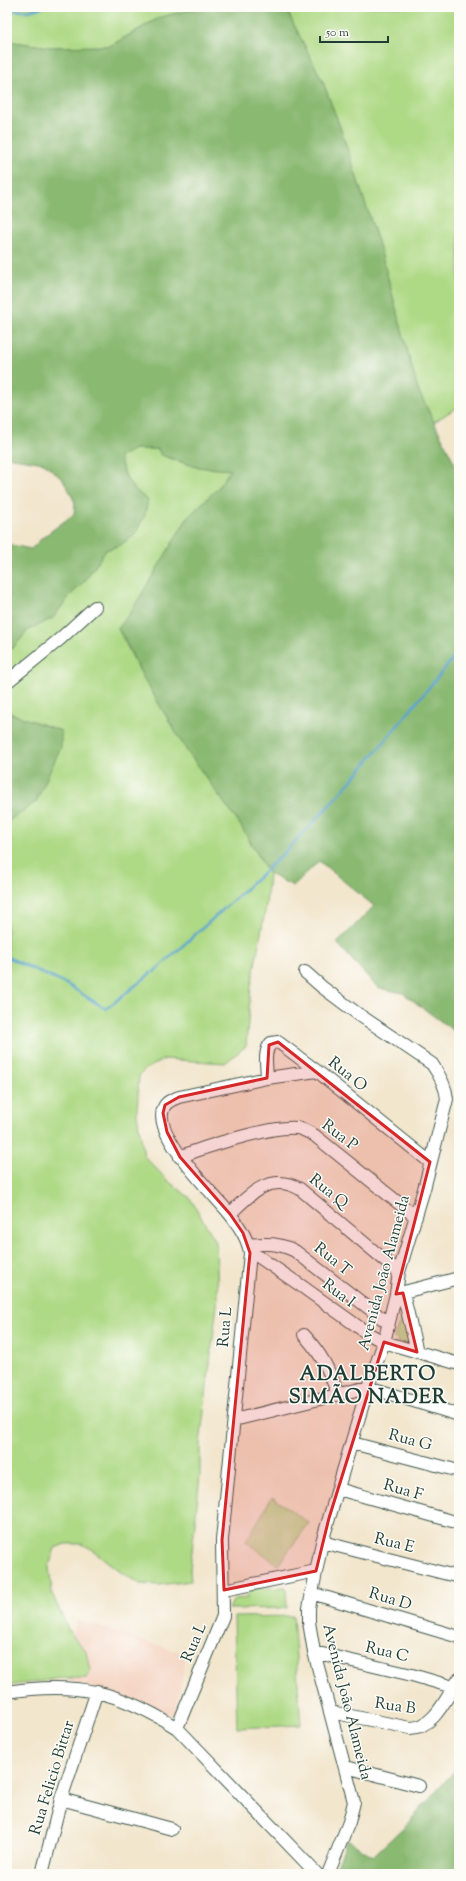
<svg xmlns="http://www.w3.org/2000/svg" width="466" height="1881" viewBox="0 0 466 1881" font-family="'Sorts Mill Goudy',serif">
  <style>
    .built { fill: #f4d3c1 }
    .green { fill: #aed985; stroke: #668b5c }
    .forest { fill: #8ab972; stroke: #547b53 }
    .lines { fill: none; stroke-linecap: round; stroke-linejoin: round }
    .stream { stroke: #58a2d0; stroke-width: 2.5 }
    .minor-casing { stroke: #3f564b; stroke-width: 14 }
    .minor { stroke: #fff; stroke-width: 12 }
    .marked { fill: #d62828; fill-opacity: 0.2; stroke: #d62828; stroke-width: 3; stroke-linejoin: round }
    .labels { text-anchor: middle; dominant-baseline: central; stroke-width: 3; stroke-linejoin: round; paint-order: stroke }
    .street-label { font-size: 16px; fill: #1f3d34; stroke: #fdfcf7 }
    .district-label { font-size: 20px; font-weight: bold; letter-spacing: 1px; fill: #1f3d34; stroke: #fdfcf7 }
  </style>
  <rect width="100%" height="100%" fill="#fdfcf7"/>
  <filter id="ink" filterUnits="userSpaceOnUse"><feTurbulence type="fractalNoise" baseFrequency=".025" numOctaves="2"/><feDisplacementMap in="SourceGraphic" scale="8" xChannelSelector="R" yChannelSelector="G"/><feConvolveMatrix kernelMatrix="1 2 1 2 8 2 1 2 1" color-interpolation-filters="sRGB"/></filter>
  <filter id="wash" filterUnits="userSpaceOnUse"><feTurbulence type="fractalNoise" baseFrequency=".012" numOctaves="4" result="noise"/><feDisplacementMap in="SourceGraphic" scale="16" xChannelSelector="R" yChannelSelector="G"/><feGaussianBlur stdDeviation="0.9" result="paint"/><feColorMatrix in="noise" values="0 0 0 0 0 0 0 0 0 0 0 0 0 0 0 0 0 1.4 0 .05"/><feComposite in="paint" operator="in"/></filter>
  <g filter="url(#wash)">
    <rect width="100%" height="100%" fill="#f2e6cd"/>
    <path class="built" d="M77,1620L186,1654L175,1716L62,1678Z"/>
    <path class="green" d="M7,7H203L160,17L110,46L50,47L7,41Z
      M285,7H459V406L434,422L418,390L379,245L340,127L323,82Z
      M135,449H158L161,455L196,467L231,470L217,489L188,517L134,607L118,629L144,679L187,751L241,826L269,874L266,906L251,987L246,1046L225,1063L165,1059L146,1069L139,1076L137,1115L144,1156L167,1180L190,1198L216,1242L218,1297L200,1444V1475L190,1570L191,1581L159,1585L140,1584L122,1573L90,1548L81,1544H65L55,1548L49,1567L52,1593L68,1630L86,1651L90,1671L88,1678H62L7,1686V822L36,802L61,734V731L7,712V651L13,648L28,630L53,618L68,598L84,582L106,550L120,545L148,500C128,485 127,481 119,457Z
      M405,1304C417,1314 421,1332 421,1348L398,1342L394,1338Z
      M272,1497L309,1523L278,1565L246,1541Z
      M286,1587L287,1608L229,1609L234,1599L247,1598L248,1589Z
      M293,1616L301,1725L237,1728L234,1617Z"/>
    <path class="forest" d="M203,7H285L323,82L340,127L379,245L418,390L459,472V1035L403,993L378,988L337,943L374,906L319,861L293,886L269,874L241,826L187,751L144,679L124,638L118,629L134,607L188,517L217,489L230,470L197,467L161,455L158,449H135L119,457C126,481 129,486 148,500L145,515L134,536L120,545L106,550L84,582L68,598L53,618L28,630L13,648L7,651V544L31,549L42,538L74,514L75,503L70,492L63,480L44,463L7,457V41L50,47L110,46L161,17Z
      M7,712L61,731V747L36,802L7,822Z
      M459,1766V1868L453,1874H334L347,1840L373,1856L407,1824Z"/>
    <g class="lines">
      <path class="stream" d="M7,10L28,11L43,7
        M7,957L68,985L106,1009L151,973
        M154,972C197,932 242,894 284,853C347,790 402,720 459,651"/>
    </g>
  </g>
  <g filter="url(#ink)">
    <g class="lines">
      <g class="minor-casing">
        <path id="minor" d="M7,682L60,639L95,607
          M305,972L322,987L358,1014L432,1064C439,1074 446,1086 447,1099L424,1189L399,1272L396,1294L384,1342L368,1387L322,1542L309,1608V1622L314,1652L354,1802L349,1822L328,1874
          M267,1078C267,1067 263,1052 271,1043L278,1042L317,1071L430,1162
          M180,1157C204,1147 273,1125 297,1128C303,1129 308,1132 314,1135L416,1217
          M230,1214C250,1194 270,1172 300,1189L399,1272
          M249,1245C267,1243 279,1243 295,1251L388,1323
          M250,1253L259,1257L300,1285L367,1333L384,1342L459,1364
          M403,1293L417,1352
          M396,1294L459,1278
          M304,1335C322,1355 329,1369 338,1395
          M234,1420L368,1387L459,1415
          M352,1443L459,1471
          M338,1489L459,1523
          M322,1542L459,1577
          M224,1590L316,1571
          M311,1593L459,1637
          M314,1652L412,1675L453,1687
          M7,1692C76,1681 118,1691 177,1728L317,1874
          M331,1712L410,1728C435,1728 446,1697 459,1679
          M177,1728L223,1616L222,1540L250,1253C248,1238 238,1224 229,1213C213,1193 150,1133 164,1107C167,1101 174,1099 179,1097L267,1078L317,1071
          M346,1767L419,1786
          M61,1799L172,1829
          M42,1874L61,1799L97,1691"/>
      </g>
      <use href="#minor" class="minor"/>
    </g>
  </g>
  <path class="marked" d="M278,1042L430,1162L396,1294L403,1293L417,1352L384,1342L329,1518L316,1571L224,1590L222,1540L250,1253L243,1233L230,1214L180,1157L167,1132L163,1113L165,1105L179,1097L267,1078L269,1045Z"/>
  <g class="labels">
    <g class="street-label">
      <text transform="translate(347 1075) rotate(39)">Rua O</text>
      <text transform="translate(339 1136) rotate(37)">Rua P</text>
      <text transform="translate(328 1192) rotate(39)">Rua Q</text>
      <text transform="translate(332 1260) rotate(39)">Rua T</text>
      <text transform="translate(385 1273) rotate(-75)">Avenida João Alameida</text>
      <text transform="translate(338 1294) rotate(37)">Rua I</text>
      <text transform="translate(226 1327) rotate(-85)">Rua L</text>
      <text transform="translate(410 1441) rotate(15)">Rua G</text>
      <text transform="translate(403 1491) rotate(16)">Rua F</text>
      <text transform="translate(394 1544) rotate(14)">Rua E</text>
      <text transform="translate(390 1600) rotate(17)">Rua D</text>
      <text transform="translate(195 1643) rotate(-67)">Rua L</text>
      <text transform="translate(387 1653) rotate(13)">Rua C</text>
      <text transform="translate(346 1702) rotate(76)">Avenida João Alameida</text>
      <text transform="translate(395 1707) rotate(8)">Rua B</text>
      <text transform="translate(53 1778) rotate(-73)">Rua Felicio Bittar</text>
    </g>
    <g class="district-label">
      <text x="368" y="1375">ADALBERTO<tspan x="368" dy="23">SIMÃO NADER</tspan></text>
    </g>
  </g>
  <rect width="466" height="1881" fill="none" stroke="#fdfcf7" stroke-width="24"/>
  <path d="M320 36v6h68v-6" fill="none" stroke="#1f3d34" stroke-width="2"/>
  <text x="326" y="36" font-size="12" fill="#1f3d34" stroke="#fdfcf7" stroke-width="3" paint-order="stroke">50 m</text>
</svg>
